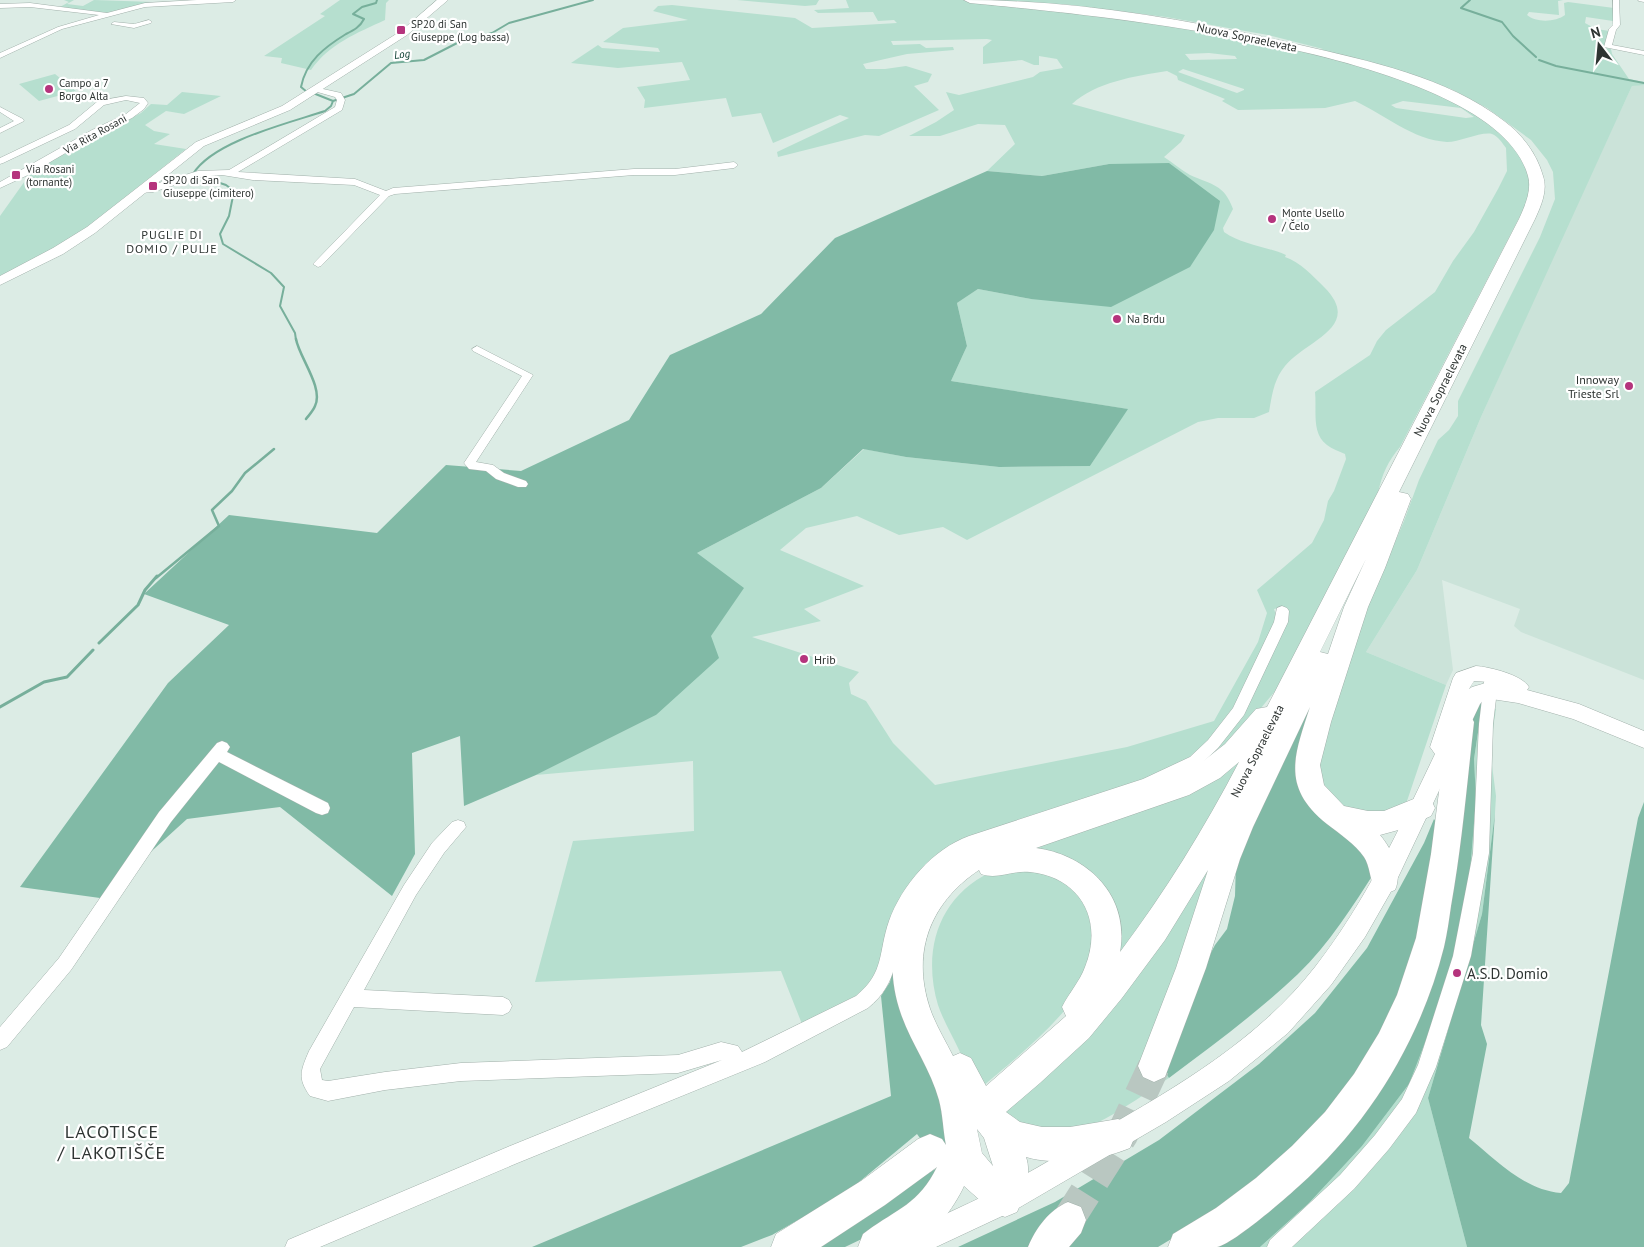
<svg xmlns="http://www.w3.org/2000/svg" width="1644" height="1247" viewBox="0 0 1644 1247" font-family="'PT Sans',sans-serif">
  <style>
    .built { fill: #cbe3d9 }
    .green { fill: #b6dfcf; fill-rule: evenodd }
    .forest { fill: #81baa6 }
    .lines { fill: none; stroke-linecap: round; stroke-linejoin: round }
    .stream-far2 { stroke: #77af9b; stroke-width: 2 }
    .stream-far1 { stroke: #77af9b; stroke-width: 2.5 }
    .stream { stroke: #77af9b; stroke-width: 3 }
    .highway-tunnel { stroke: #b9c7c1; stroke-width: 32; stroke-dasharray: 32 16; stroke-linecap: butt }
    .street-casing { stroke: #a2b1ab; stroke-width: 1 }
    .secondary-casing { stroke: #a2b1ab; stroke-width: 1 }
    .highway-casing { stroke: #a2b1ab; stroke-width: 1 }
    .street { fill: #fff; fill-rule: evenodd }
    .secondary { fill: #fff; fill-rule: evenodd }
    .highway { fill: #fff; fill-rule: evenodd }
    .poi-dot { fill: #b5347d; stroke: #fff; stroke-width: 2 }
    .labels { text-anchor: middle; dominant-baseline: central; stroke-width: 4.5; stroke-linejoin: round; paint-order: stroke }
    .far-poi-label { font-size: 11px; fill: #2e3432; stroke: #fff; text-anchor: start }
    .far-water-label { font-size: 11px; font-style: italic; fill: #03382a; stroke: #fff }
    .far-street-label { font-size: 11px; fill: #2e3432; stroke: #fff }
    .street-label { font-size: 12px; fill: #2e3432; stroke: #fff }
    .far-quarter-label { font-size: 12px; letter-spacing: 1px; fill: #2e3432; stroke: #fff }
    .poi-label { font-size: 12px; fill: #2e3432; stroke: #fff; text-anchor: end }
    .near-poi-label { font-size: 15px; fill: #2e3432; stroke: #fff; text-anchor: start }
    .near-quarter-label { font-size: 18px; letter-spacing: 1px; fill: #2e3432; stroke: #fff }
  </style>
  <rect width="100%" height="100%" fill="#dcece5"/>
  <path class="built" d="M1640,84L1644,85V680L1521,632L1514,626L1520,609L1442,580L1453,670L1446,685L1366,652L1417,570L1481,417L1549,265L1632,86Z"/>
  <path class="green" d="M64,0H74L67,4L83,6L94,0L154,2L107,13L60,7L69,2Z
    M340,0H389L386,3L385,20C357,33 329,44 311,70L281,63L282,58L264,56L325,16L320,14Z
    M737,0H819L816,5L805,6Z
    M846,0H1563L1558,1L1559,15L1529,12L1527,15C1536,23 1556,22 1565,15L1564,3L1568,2L1614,8L1613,21L1586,17L1585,23L1596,29L1610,31L1605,48L1611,49L1612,54L1629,79L1644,82V85L1632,86L1481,417L1417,570L1366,652L1446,685L1406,804L1379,820L1348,814L1328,797L1315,763L1362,619L1404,521L1419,480L1438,440L1449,430L1458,416V401L1540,237L1555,199L1553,172L1547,160L1531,140L1487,108L1449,88L1439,92L1501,131L1530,170L1531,195L1400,447C1388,461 1382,474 1378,493L1276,690L1250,721L1207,763L1204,759L1224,739L1283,607L1274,609L1277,618L1236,706L1217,735L1176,770L987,834L882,972L858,996L802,1024L781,971L535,982L573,841L694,831L693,761L536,775L656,715L711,636L697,553L821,488L864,449L906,457L999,467L1090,466L1127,409L951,381L967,346L957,303L978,289L1031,299L1109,164L1042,176L987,171L1015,144L1005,125L978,124L940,136H909L936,122L954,110L946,92L959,95L1033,77L1040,72L1063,68L1057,59L1039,56V65H1034L1022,60L983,64V47L992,40L987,39L891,41L893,45L920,44L926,48L953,47L954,50L907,54L863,64L866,69H885L906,66L932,74L928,82L914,86L939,110L879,136L865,135L778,157L777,152L849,118L840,115L773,143L761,113L732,117L726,98L644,108L645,100L637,87L690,80L682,62L618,68L571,63L598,45L602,48L660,52L658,48L603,42L623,28L688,20L653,11L658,6L672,5L795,18L812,28L897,23L894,20L878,21L873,12L818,13L814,10L849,8ZM1063,4L1166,17L1268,35L1323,49L1316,54L1180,25L1061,10ZM1209,53L1235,56L1237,59L1190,60L1185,54ZM1183,69L1244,89V90L1237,93L1178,72ZM1167,71L1177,76L1178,80L1225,99L1222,101L1238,110L1325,108L1355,101C1385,115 1413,140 1447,142C1460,142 1482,131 1492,134C1498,136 1503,144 1506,148L1507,171L1498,189L1474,232L1453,261L1435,292L1386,330L1377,341L1370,355L1315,392C1317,409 1311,434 1327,445C1332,449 1339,451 1345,454L1346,459L1334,491L1328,501L1324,520L1312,543L1257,590L1267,613L1258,642L1214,721L1127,747L935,785L893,743L866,701L851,694L849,683L859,672L752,637L821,621L804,609L864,586L780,550L806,528L857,516L899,535L943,527L967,540L1198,422L1218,418H1254L1269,412C1272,395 1274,379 1285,366C1306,340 1364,327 1324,287C1313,276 1300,262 1285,257L1286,255C1266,246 1242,245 1224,232L1223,228L1233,209C1224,184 1212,185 1190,175C1181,170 1172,162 1164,157L1181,142L1185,135L1072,104C1096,82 1135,76 1167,71ZM1403,101L1461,108L1474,117L1466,118L1396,108L1391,105Z
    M55,74L76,91L39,101L19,84Z
    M182,92L221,96L184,114L166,111L145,125L154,131L170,134L154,144L186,149L71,240L0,278V216L27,178L25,176L95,136L141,113L151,104L167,105Z
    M1478,700L1496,709L1490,750L1496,796L1495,813L1482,914L1428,1098L1467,1247H1260L1309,1203L1362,1146L1409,1084L1476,799L1474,759L1482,706Z
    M1242,757L1195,844L1113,967L1108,907L1015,852Z
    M1220,849C1197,921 1174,991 1145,1060L1165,1072L1169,1078C1136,1099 1092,1134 1052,1137C998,1140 978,1090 959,1050C952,1035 943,1020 938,1005C922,951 938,897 991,872C1012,862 1038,861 1059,872C1075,881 1087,894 1095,911C1124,977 1023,1051 981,1088L1002,1114C1042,1075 1083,1036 1118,993C1155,948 1184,898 1215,850Z"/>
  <path class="forest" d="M1169,163L1220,201L1214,230L1190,267L1111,307L1031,299L978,289L957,303L967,346L951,381L1128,409L1090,466L999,467L906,457L863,449L821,488L697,553L744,588L711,636L719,658L656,715L536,775L464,806L460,736L412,753L415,854L392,896L280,807L187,819L100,898L20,887L168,683L229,625L144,594L229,515L377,533L446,465L521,471L629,420L670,355L761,314L835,238L987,171L1042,176L1109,164Z
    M1313,694L1301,761L1338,824L1376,870C1353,906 1329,944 1298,974C1258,1012 1213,1045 1169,1078L1165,1072L1204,966L1215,945L1227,929L1235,896L1236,862Z
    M1478,700L1482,706L1474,759L1476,799L1470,871L1456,945L1441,1001L1409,1084L1362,1146L1309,1203L1260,1247H1212L1228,1237L1391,1067L1469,729Z
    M1644,802V1247H1467L1428,1098L1482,914L1495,813L1481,1025L1487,1044L1469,1138C1496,1160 1524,1190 1561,1193L1569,1183L1638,818Z
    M1434,819L1440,827L1419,948L1381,1047L1325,1120L1223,1208L1158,1247H958L1055,1202L1159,1140L1259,1064L1315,1013L1367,948L1424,843Z
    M1034,828L908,920L950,1110V1144L939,1183L889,1226L845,1247H812L940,1166L917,1134L847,1192L772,1235L741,1247H532L891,1096L881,996L890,982L901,925Z"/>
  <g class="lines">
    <path class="stream-far2" d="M1470,0L1461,8L1502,22L1513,36L1536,57
      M1539,60L1556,66L1644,83
      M307,92L301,87C306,61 325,47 346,34C354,30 360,27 364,19L353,14L362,7L376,3L377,0
      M313,93L333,101
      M333,101L354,94L391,63L424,60L463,40L492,33L509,23L593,0
      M193,174C213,141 289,123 325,111L331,106L333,101
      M199,176L226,185L234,191L229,216L220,234L223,244L271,273L284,287L280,306L295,333L296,340"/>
    <path class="stream-far1" d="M296,339C299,357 324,388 315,406C313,411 309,415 306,419
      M156,578L219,526L212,510L232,491L245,473L274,449"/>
    <path class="stream" d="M99,643L138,605L145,590L157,576
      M0,707L44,682L67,677L93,650"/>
    <path class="highway-tunnel" d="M1068,1220L1122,1135L1154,1066"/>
    <g class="street-casing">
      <path id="street" d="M197,0H236L233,2L145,7L62,29L0,58V53L58,27L99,15L30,7L0,8V4L30,3L107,13L145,3Z
        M1613,0H1619L1620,25L1616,30L1612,45L1644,51V55L1604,47L1609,29L1613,25Z
        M1638,0H1644V2L1639,1Z
        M149,20L152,22L151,23L134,28L111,24L114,22L134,24Z
        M314,87L341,93L345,100L342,110L238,172L355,179L386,191L393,188L634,169H675L734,162L738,165L734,168L675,175H634L395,194L389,196L321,266L318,267L313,264L315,262L380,195L354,185L253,180L222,175L199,177L153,192L140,193L136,190L198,171L229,170L335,107L337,100L335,97L314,91Z
        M126,96L144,98L148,103L144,109L132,118L98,134L28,175L0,188V182L92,130L126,114L140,103L126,100L104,105L75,129L3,163L0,164V158L69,125L98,101Z
        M0,107L23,119L24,121L0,133V128L14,121L0,112Z
        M477,346L533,375L476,462L493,465L504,473L526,481L528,484L526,487H518L496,479L486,471L469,469L464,463L522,376L473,351L472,349Z
        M1282,606L1287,608L1289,611L1288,622L1244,715L1218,748L1200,765L1154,789L974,848C946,865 919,888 907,919C894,954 900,982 868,1008L765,1062L515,1164L320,1247H285L288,1240L510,1146L722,1060L678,1073L461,1081L385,1090L328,1101L310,1096C297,1078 301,1070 309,1051L404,885L432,843L452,822L458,820L464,822L466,827L444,853L416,895L364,990L503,997L509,1000L512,1006L509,1012L503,1015L354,1007L320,1069L322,1080L328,1081L385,1072L461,1063L678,1055L721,1042L738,1046L742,1052L856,996C885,972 878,953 889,921C902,885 933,849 969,836L1143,779L1190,757L1208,740L1233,708L1274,622L1277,608Z
        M1491,676L1496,678L1498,682L1493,724L1489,853L1471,956L1436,1067L1416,1113L1389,1149L1354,1189L1292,1247H1267L1270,1240L1340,1175L1375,1135L1402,1099L1418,1065L1453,956L1473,853L1479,724L1484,682L1486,678Z
        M222,741L227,743L230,747L227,752L328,803L330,808L328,813L322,815L316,813L219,762L171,822L71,970L7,1047L0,1050V1027L59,958L159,812L217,743Z"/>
    </g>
    <g class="secondary-casing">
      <path id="secondary" d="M437,0H448L407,35L290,110L204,146L95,233L63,254L0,285V276L53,248L87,227L196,142L282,106L401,31Z
        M1476,666C1490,667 1522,675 1529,687L1527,690L1579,704L1644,731V748L1573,719L1518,703L1485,698L1480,704L1393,888L1365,937L1331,985L1288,1033L1229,1081L1166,1122L1015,1210L936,1247H891L895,1237C928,1222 962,1207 994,1191C1030,1173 1065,1151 1100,1131C1177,1087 1259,1039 1315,967C1367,900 1399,829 1435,754L1430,747L1453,678L1456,673ZM1474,681L1489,682L1472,687L1469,689Z"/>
    </g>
    <g class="highway-casing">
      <path id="highway" d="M964,0C1078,0 1190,20 1300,45C1369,61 1447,77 1504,121C1522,134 1537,154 1543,176C1548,190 1541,206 1535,219L1399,492L1408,494L1411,499L1385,568L1368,607L1331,722L1320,765L1324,785L1344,806L1368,811H1384L1421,796L1431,800L1435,808L1431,816L1402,829L1380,835C1392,849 1403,873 1395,890L1385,894L1375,890C1370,880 1370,866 1364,857C1355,844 1340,834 1327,824C1281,787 1294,756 1310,707L1253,827L1240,859L1206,968L1165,1077L1154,1082L1143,1077L1138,1066L1176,968L1208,870L1165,940L1122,998L1089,1038L1040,1083L1006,1112L1020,1122L1042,1127H1070L1118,1119L1130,1124L1135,1136L1130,1148C1102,1160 1055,1166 1026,1157C1032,1174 1024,1197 1017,1212L1005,1217L993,1212L964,1186C955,1206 929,1244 906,1247C890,1247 873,1247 858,1247L863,1234L867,1231C897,1209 919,1204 937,1167L885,1205L821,1247H771L776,1234L861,1181L918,1139L930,1134L942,1139L946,1145C943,1130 943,1115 939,1100C931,1070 911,1043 901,1014C876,942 909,885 969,846L1170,779L1202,762L1225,744L1256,709L1267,707L1519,219C1525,206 1532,190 1528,176C1494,50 1083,14 970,3ZM1366,559L1344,607L1328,654L1320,652ZM1239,762C1204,829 1165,892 1120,952C1130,896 1088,855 1036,848L1189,795L1220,778ZM979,870L981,874C998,880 1011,870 1030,872C1080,877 1104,920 1085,967C1080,981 1069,993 1062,1007L1066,1016L986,1086L971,1058L960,1053L953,1056C946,1042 938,1029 932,1014C910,956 928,904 979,870ZM977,1129L984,1138L993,1166L982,1153Z
        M1461,712L1470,715L1474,722C1467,783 1462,845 1451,906C1449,920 1447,934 1444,947C1421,1039 1369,1124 1299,1186C1285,1199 1233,1244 1217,1247C1202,1247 1184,1247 1168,1247L1173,1234L1216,1208L1256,1178L1292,1146L1325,1112L1354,1074L1379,1033L1397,995L1416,938L1431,854L1448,722L1452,715Z
        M1068,1202L1081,1207L1086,1220L1081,1233L1069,1247H1028C1036,1228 1049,1210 1068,1202Z"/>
    </g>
    <use href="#street" class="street"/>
    <use href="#secondary" class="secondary"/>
    <use href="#highway" class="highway"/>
  </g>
  <g class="poi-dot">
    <rect x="396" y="25" width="10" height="10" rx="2.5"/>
    <circle cx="49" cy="89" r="5"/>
    <rect x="11" y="170" width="10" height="10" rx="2.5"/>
    <rect x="148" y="181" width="10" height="10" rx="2.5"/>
    <circle cx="1272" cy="219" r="5"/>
    <circle cx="1117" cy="319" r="5"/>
    <circle cx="1629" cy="386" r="5"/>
    <circle cx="804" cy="659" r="5"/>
    <circle cx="1457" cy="973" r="5"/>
  </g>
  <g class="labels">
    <g class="far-poi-label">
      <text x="411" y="24">SP20 di San<tspan x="411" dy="13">Giuseppe (Log bassa)</tspan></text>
      <text x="59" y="83">Campo a 7<tspan x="59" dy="13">Borgo Alta</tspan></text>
      <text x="26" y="169">Via Rosani<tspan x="26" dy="13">(tornante)</tspan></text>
      <text x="163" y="180">SP20 di San<tspan x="163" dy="13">Giuseppe (cimitero)</tspan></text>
      <text x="1282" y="213">Monte Usello<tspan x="1282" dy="13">/ Čelo</tspan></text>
      <text x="1127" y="319">Na Brdu</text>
    </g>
    <g class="far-water-label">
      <text transform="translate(402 54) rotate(-7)">Log</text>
    </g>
    <g class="far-street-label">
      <text transform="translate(95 134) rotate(-29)">Via Rita Rosani</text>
    </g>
    <g class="street-label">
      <text transform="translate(1247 37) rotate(12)">Nuova Sopraelevata</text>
      <text transform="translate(1440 390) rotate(-63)">Nuova Sopraelevata</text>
      <text transform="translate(1257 751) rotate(-63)">Nuova Sopraelevata</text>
    </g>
    <g class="far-quarter-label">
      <text x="172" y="234">PUGLIE DI<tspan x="172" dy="14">DOMIO / PULJE</tspan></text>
    </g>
    <g class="poi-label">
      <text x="1619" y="379">Innoway<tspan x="1619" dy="14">Trieste Srl</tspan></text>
      <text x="814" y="659" text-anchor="start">Hrib</text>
    </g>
    <g class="near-poi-label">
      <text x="1467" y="973">A.S.D. Domio</text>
    </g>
    <g class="near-quarter-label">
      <text x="112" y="1131">LACOTISCE<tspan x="112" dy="21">/ LAKOTIŠČE</tspan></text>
    </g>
  </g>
  <g transform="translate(1599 45) rotate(344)" stroke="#ffffff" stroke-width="4" paint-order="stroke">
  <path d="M0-4L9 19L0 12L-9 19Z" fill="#2e3432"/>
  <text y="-8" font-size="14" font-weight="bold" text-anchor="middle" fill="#2e3432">N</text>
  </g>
</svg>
